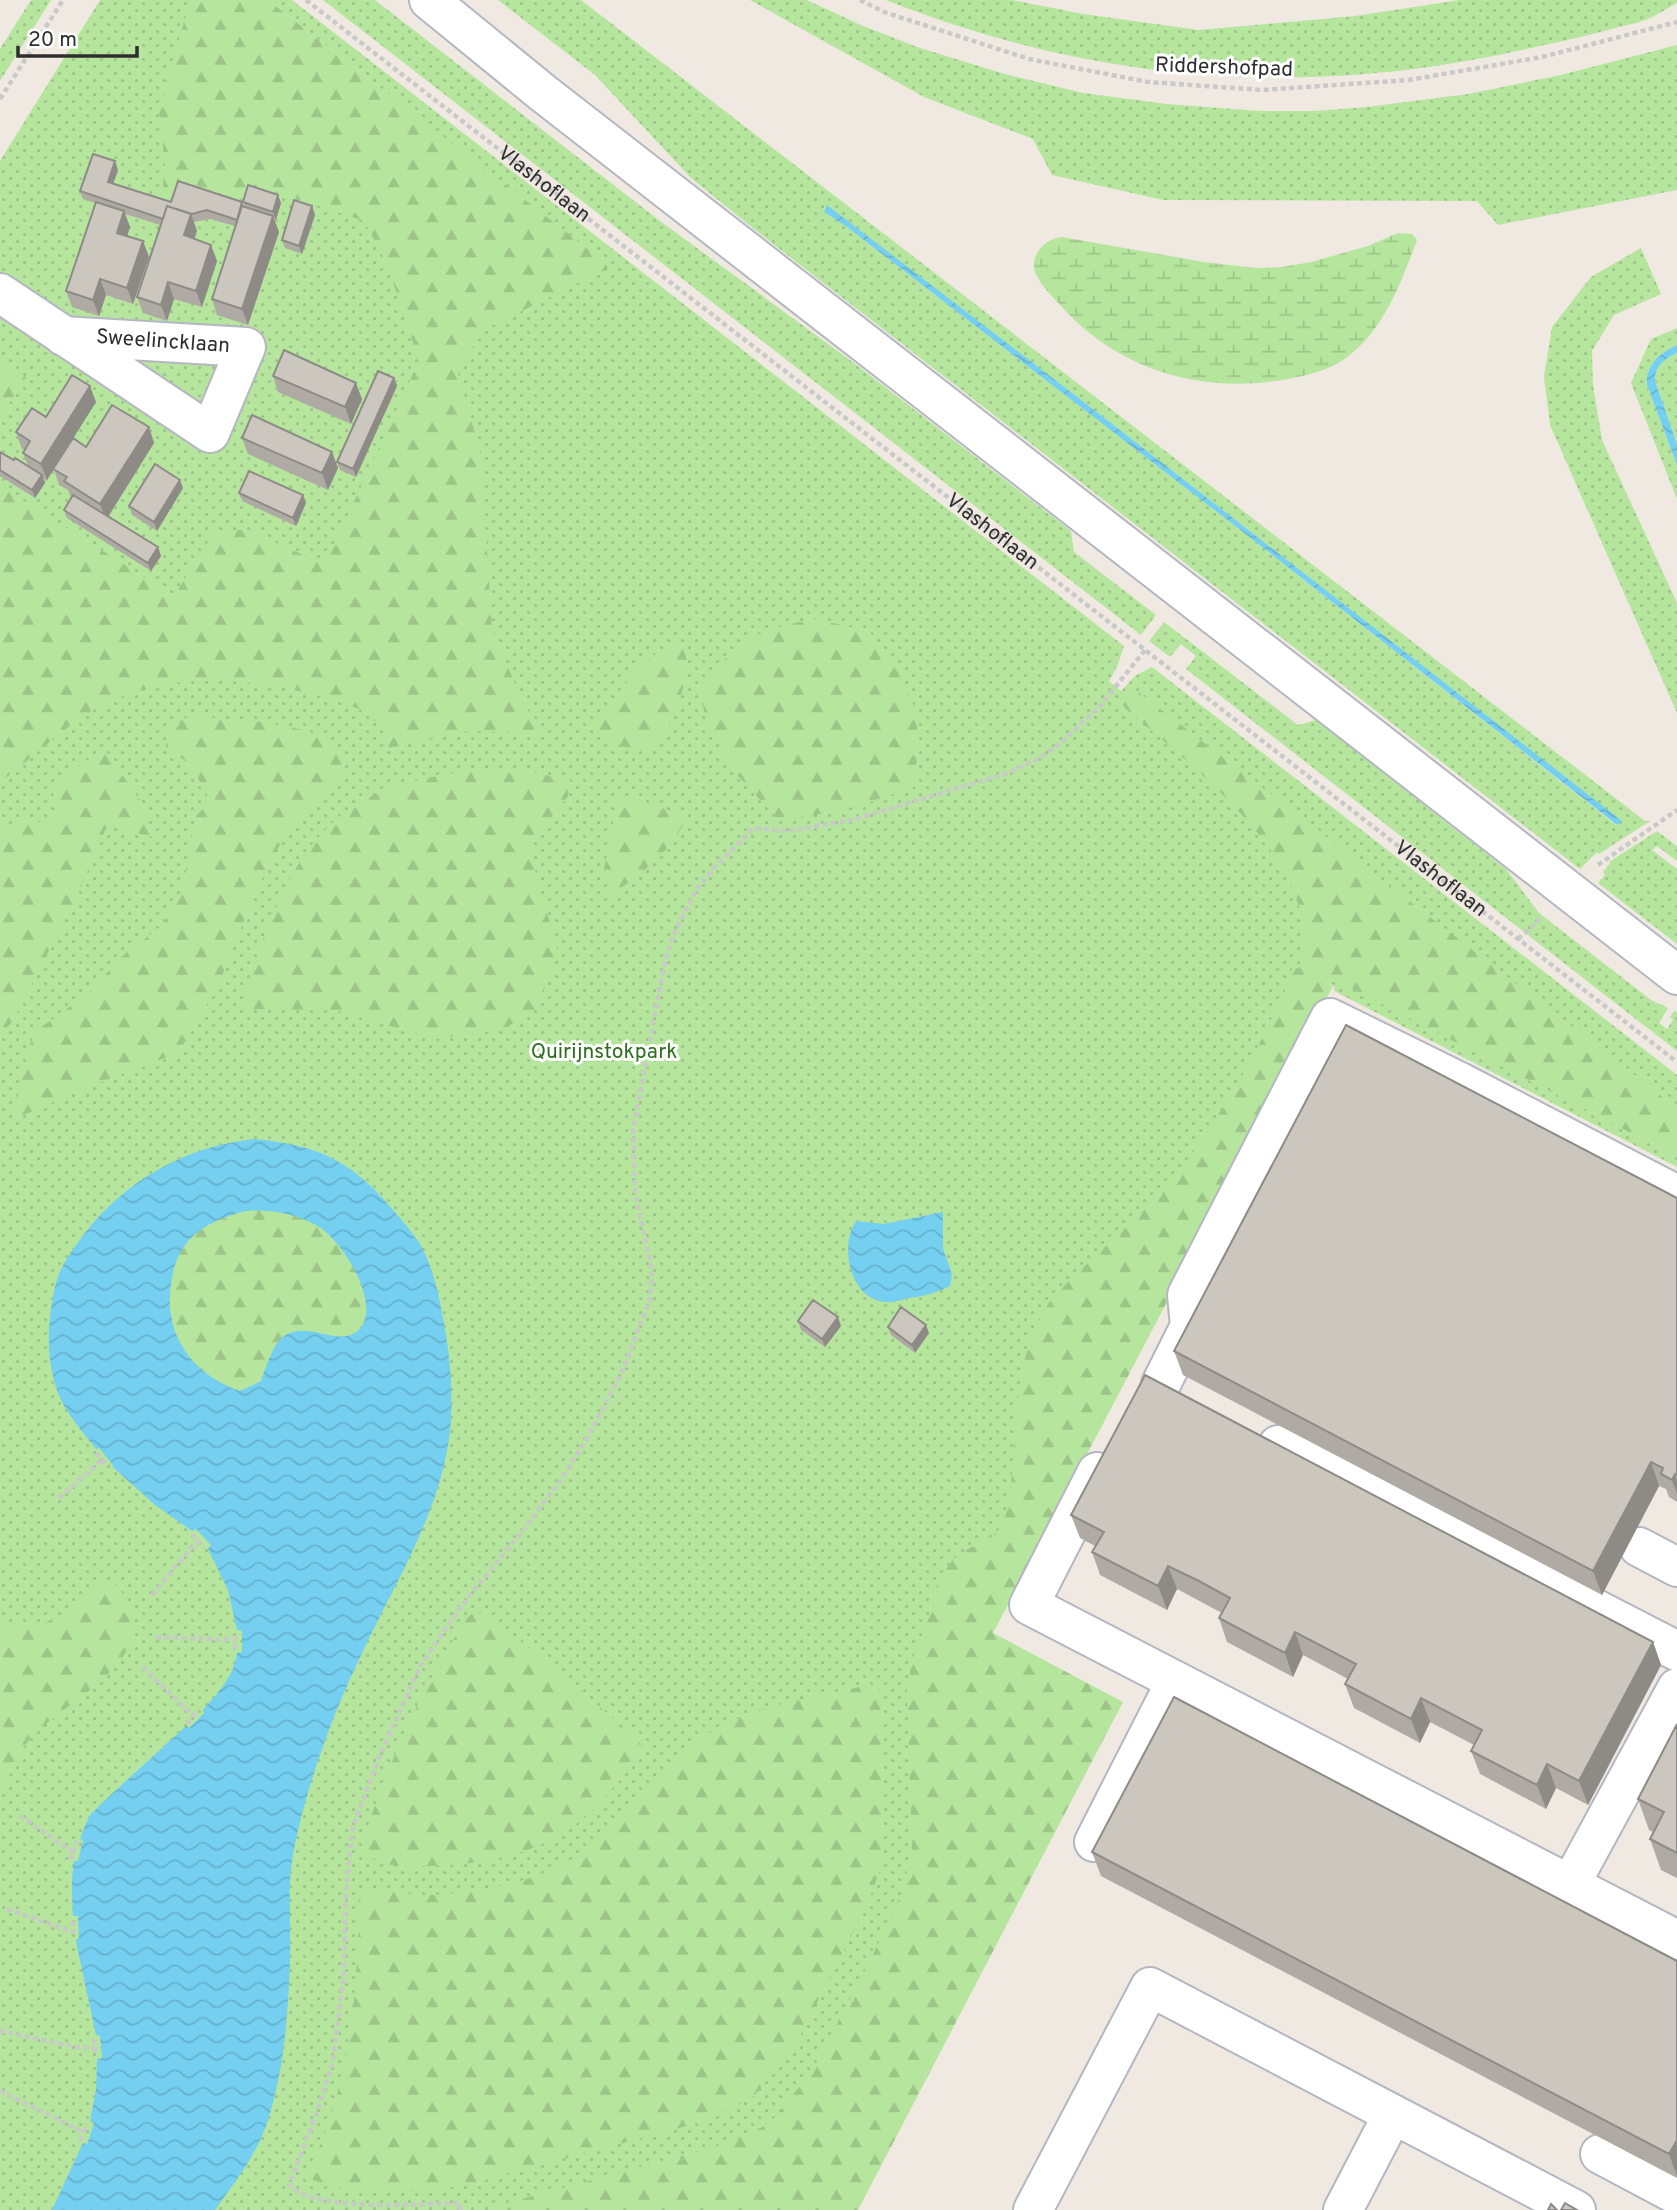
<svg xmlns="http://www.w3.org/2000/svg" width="1677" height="2210" viewBox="0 0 1677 2210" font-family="Overpass,sans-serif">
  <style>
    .grass { fill: url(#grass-dots); fill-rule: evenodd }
    .forest { fill: url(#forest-firs) }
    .wetland { fill: url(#wetland-marsh) }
    .water { fill: url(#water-waves); fill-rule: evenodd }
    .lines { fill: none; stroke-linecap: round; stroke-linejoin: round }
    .minor-casing { stroke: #b4b7c1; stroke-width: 42 }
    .path { stroke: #c9c9c9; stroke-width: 4.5; stroke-dasharray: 5 3.5; stroke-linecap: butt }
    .minor { stroke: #fff; stroke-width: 38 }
    .wall { fill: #afaba4 }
    .shaded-wall { fill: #8e8b86 }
    .building { fill: #cbc7bf; stroke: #8e8b86; stroke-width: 2 }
    .labels { text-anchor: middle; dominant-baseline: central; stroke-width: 6; stroke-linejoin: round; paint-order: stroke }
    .street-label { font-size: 21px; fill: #2e2e2e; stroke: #fff }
    .park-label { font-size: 21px; fill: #2c6e1b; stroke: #fff }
  </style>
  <defs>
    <pattern id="grass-dots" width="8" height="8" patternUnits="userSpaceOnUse" patternTransform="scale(1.75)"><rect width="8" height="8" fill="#b6e59e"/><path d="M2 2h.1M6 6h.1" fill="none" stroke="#9dc588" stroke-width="1.8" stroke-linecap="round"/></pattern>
    <pattern id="forest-firs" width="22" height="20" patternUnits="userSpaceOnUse" patternTransform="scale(1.75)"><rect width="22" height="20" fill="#b6e59e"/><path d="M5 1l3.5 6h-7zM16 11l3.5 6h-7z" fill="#9dc588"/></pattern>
    <pattern id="wetland-marsh" width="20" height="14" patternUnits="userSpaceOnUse" patternTransform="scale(1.75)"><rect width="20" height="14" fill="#b6e59e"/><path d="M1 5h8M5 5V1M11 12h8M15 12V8" fill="none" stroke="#9dc588"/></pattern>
    <pattern id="water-waves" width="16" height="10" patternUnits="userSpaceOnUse" patternTransform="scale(1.75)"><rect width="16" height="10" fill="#75cff0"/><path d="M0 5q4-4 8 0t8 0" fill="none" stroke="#66b2ce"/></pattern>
  </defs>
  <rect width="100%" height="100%" fill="#efe9e1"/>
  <path class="grass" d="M31,0H51L0,81V49Z
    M100,0H240L610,267L268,0H292L1124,646L1117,667L1109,681L1121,691L1135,676L1152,667L1677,1075V1108L1132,688L1365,882L987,1637L831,2210H0V161Z
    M323,0H375L660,221L854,363L1071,531L1074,552L1156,615L1141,635Z
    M498,0H581L1645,821H1650L1599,854L1597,852L1580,869L759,233L691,178L595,75ZM827,206L1111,423L1621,821L1616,825L1239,529L847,227L824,212Z
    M750,0H807L863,26L917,47L1001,73L1083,93L1167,104L1260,111H1314L1367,107L1468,94L1561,75L1677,45V190L1498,225L1477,201L1163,200L1052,175L1033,139L924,97Z
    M886,0H1012L1083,14L1199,30L1355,16L1460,0H1677V3C1669,7 1662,12 1654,16C1644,22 1630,24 1619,27C1590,35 1560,42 1531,48C1308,99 1098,84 886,0Z
    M1641,248L1661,294L1614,315L1592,351L1593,385L1602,440L1677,603V713L1550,425L1544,376L1552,327L1591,277Z
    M1677,328V345C1661,352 1645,365 1647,385L1677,465V499L1631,383L1651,339Z
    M1677,353V444L1655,381C1654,367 1665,358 1677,353Z
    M1164,622L1298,725L1316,720L1506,869L1539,913L1651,1000L1668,1008L1659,1023L1667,1029L1673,1020L1670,1017L1674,1011L1677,1012V1051L1186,669L1196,656L1181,644L1170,657L1149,641Z
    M1657,831L1677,846V861L1657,846L1652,850L1677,869V944L1598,883L1605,875L1603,872L1610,863L1609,862Z
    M1328,975L1677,1157V1167L1334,991V986L1325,982Z"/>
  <path class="forest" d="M190,0H268L611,267L485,329L460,366L458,373L481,455L492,628L524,706L553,738L533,733L469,731L389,748C387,732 376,719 362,711C353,705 342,703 332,700C284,685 219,675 168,684C148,687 126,694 107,703C67,722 36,756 0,782V486L174,596L213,534L245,529L317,561L329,556L419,361L387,264L364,221L247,182L240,200L176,178L168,200L162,197L165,162L159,112Z
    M0,360L26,377L0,418Z
    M817,619L870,632L899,671L914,706L919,742L913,788C868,802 824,819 776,817L728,765L705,715L699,689C738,640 754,629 817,619Z
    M681,641C683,648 686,655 687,662C689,679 668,744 649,748C633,751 615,745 601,739L595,724C619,693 642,653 681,641Z
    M1132,687L1677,1108V1157L1328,976L1325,982L1333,986L993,1633L1123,1702L858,2210H488L507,2203L725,2144L762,2127L775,2117L812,2071L870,1961L904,1888L912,1847L907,1689L912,1660L936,1600L931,1597C938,1584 944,1570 953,1560C971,1541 995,1547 1005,1517C1012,1499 1011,1478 1013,1459C1017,1403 1018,1341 1055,1295C1084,1265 1117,1237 1147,1207C1205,1148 1266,1044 1293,966L1299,969C1331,868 1190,765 1124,707L1121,701Z
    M192,716L263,722L308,731L330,742L339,753L343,765L341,777L328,788L292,827L274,854L254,896L221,978L201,1016L178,1053L83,1089L12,1120L33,1033L89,993L121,957L160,927L181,897L196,816L210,801L197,776L187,761L166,751V724Z
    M103,747L146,809L152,837L107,826L78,893L14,1019L0,1036V829L10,825L17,819L38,822L47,826L61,813L54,802L53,788Z
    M476,769H514L570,780L568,796L532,843L533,863L558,952L537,1008L504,1029L436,1039L334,1010L239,1009C266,934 288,843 362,801C396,781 438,776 476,769Z
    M619,793L687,817C673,850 639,876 611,895L604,869Z
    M246,1211C270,1209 299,1214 319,1227C338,1238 354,1262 360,1283C364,1296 370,1317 359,1329C339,1349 310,1323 287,1335C273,1342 266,1366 261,1381L240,1391C190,1374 162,1332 172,1278C174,1264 179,1251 189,1240C205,1224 225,1216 246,1211Z
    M106,1582L114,1583C179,1651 70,1696 31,1738C16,1754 7,1781 0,1801V1621C32,1631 56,1623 80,1600C88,1592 94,1584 106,1582Z
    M477,1612L495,1620L638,1739L643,1749C621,1780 598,1810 566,1831C526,1857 477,1864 431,1866C421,1866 410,1868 399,1866C387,1865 375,1859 364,1854C363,1832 374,1809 382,1788C404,1728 431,1673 466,1620L470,1615Z
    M877,1684L880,1692L884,1831L883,1854L879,1873L866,1907L794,2048L752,2098L705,2121L462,2186L411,2191L357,2190L339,2188L313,2180L309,2171C351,2080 357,2000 359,1901L364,1892C381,1884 407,1896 426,1895C459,1894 511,1887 541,1874C562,1865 583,1855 600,1839C629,1813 651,1779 680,1754C732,1708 802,1700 867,1685Z"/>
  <path class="wetland" d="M1398,233L1412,234L1417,240C1402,280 1385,327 1351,354C1332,370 1312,374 1288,379C1204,395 1119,371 1062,307C1053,297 1044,289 1038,278C1026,260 1042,239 1062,237L1204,262L1256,268L1282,267L1311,262L1368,246Z"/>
  <path class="water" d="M827,205L1111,423L1622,821L1617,825L1239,529L847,227L824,212Z
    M1677,345V353C1665,358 1654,367 1655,381L1677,444V465L1647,385C1645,365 1661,352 1677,345Z
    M254,1139C323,1145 356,1164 399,1217C410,1230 421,1243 427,1258C436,1280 441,1305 445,1329C451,1365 454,1403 449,1439C438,1515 396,1581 364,1649C339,1700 318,1755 303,1810C297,1834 291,1858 290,1883C289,1909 291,1936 290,1962C288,2015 284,2070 268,2120C258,2153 235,2182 215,2210H52L83,2143L87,2144L94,2123L90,2121L96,2090L97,2059L102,2058L100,2036L96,2035L77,1947L76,1939L79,1938L78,1916H73C72,1898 71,1879 74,1861H78L83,1840L80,1839L89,1816L103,1802L186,1726L189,1728L204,1713L203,1710C218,1693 234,1676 237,1653L242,1652V1631L237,1630L228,1590L208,1549L211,1545L196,1529L192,1531L155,1505L116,1470L112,1466L113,1465L99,1448L96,1449L92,1444C81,1430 69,1416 61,1400C49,1374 47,1343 50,1316C52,1302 54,1287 59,1274C65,1259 76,1245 85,1233C126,1180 187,1146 254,1139ZM246,1211C270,1209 299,1214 319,1227C343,1241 387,1311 355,1333C345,1339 334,1336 323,1334C279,1322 274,1345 261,1381L240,1391C193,1375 163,1335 171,1284C173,1268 178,1252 189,1240C204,1224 225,1216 246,1211Z
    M943,1212V1249L952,1274L950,1286C936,1293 924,1296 909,1298C902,1299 894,1303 887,1302C865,1301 853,1283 849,1262C847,1247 848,1234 856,1221L884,1224Z"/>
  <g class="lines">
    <g class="minor-casing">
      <path id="minor" d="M429,0L543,93L1677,975
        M0,293L210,433L246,347L63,336
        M1161,1384L1190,1326L1187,1295L1330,1018L1460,1082L1677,1195
        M1278,1445L1677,1651
        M1097,1472L1029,1605L1677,1940
        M1639,1547L1677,1567
        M1094,1842L1176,1681
        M1570,1885L1677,1688
        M1600,2154L1677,2195
        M1033,2210L1150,1987L1576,2210
        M1343,2210L1393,2114"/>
    </g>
    <g class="path">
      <path id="s1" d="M306,0L1677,1062"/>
      <path d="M860,0L884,12L1029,59L1148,82L1262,90L1409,80L1542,57L1677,22"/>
      <path d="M0,99L63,0"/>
      <path d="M1598,865L1677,810"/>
      <path d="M1518,939L1540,919"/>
      <path d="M96,1453L108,1466"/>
      <path d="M59,1498L102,1460"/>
      <path d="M192,1534L204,1548"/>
      <path d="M152,1595L197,1541"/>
      <path d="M156,1637L235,1640"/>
      <path d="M235,1649V1632"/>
      <path d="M143,1667L193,1716"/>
      <path d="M187,1724L198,1710"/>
      <path d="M20,1816L73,1852"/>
      <path d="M70,1860L77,1841"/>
      <path d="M7,1909L73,1932"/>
      <path d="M73,1921V1937"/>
      <path d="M0,2031L77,2047L95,2048"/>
      <path d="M94,2039L96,2056"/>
      <path d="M0,2091L83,2132"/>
      <path d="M80,2141L87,2124"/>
      <path d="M460,2210V2203C420,2204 338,2210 303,2194C298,2192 293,2188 289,2185L317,2112L333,2060L344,1973L345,1904L352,1830L379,1757L421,1665L459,1609L523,1530L560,1481L586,1440L622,1372L650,1299L652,1279L650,1260L635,1194L633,1131L664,966L673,936L696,890L714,868L754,828L787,831L852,820L1008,773L1038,759L1061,743L1101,705L1145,650"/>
    </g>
    <use href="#minor" class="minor"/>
  </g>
  <path class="wall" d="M118,170L113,184L171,202H242L245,207L243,202L278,195L281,203L276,220H274L279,232L248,325L217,315L212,299L235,226L210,219L194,222L197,231L194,239L217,261L202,307L174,299L167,321L143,313L137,297L160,225L125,214L130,227L127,236L143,241L149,257L133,304L106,295L99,316L72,307L66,291L95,203L83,199L80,191Z
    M312,206L315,215L302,254L285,248L282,240Z
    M273,376L362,399L351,424L278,392Z
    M394,378L397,386L356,477L340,470L337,462Z
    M96,402L73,438L86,447L149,427L154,443L108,517L158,547L161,556L151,571L67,518L64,510L71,498L68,490L59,485L54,469L47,480L43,478L45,483L35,498L0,476V452L14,460L28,466L23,453L25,450L22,449L16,432L46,417Z
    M242,438L332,452L338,468L328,490L248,454Z
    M183,488L157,531L132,515L129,506Z
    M239,493L306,503L296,526L242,501Z
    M1677,1198V1502L1669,1497L1666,1489L1659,1486L1602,1595L1183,1375L1174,1351Z
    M798,1321L841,1326L825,1347L801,1330Z
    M888,1327L929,1333L915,1353L891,1335Z
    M1071,1515L1653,1642L1661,1665L1588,1805L1556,1788L1546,1809L1480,1774L1471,1751L1474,1745L1430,1722L1420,1743L1354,1708L1345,1684L1348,1679L1303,1655L1293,1677L1227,1642L1219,1618L1222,1613L1177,1589L1167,1610L1100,1575L1092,1552L1095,1546L1080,1538Z
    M1677,1724V1878L1661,1870L1650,1839L1653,1832L1649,1830L1638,1799Z
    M1092,1852L1677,1961V2178L1101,1876Z"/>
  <path class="shaded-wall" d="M115,161L118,170L111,190L108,182Z
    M278,195L281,203L276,220L273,212Z
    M312,206L315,215L302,254L299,246Z
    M124,211L130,227L123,249L117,233Z
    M191,214L197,231L190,252L184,235Z
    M273,216L279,232L248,325L242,309Z
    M143,241L149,257L133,304L127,288Z
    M211,245L217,261L202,307L196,291Z
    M100,279L106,295L99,316L93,300Z
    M168,282L174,299L167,321L161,305Z
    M394,378L397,386L356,477L353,469Z
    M356,383L362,399L351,424L345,407Z
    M90,386L96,402L47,480L41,464Z
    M149,427L154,443L106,520L100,504Z
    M332,452L338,468L328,490L322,473Z
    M42,475L45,483L35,498L32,490Z
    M180,480L183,488L157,531L154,522Z
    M303,495L306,503L296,526L293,518Z
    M158,547L161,556L151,571L148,563Z
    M838,1317L841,1326L825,1347L822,1339Z
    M926,1325L929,1333L915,1353L912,1345Z
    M1651,1462L1659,1486L1602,1595L1593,1571Z
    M1675,1474L1677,1480V1494L1672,1480Z
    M1168,1566L1177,1589L1167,1610L1158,1586Z
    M1295,1632L1303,1655L1293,1677L1285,1653Z
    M1653,1642L1661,1665L1588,1805L1579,1781Z
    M1421,1698L1430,1722L1420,1743L1411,1719Z
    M1547,1764L1556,1788L1546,1809L1537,1785Z
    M1677,2140V2176L1669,2154Z"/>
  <path class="building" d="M93,154L115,161L108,182L171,202L178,181L242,202L237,220L207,210L192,214L167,206L163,219L80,191Z
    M248,185L278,195L273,212L243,202Z
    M294,200L312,206L299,246L282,240Z
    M96,202L124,211L117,233L143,241L127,288L100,279L93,300L66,291Z
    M167,206L191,214L184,235L211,245L196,291L168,282L161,305L137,297Z
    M242,206L273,216L242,309L212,299Z
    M284,350L356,383L345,407L273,376Z
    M378,371L394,378L353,469L337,462Z
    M72,375L90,386L41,464L23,453L30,441L16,432L32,408L46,417Z
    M112,405L149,427L100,504L64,481L67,477L53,469L73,438L86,447Z
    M252,415L332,452L322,473L242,438Z
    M0,452L14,460L15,458L42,475L32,490L0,470Z
    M155,464L180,480L154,522L129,506Z
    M249,471L303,495L293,518L239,493Z
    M73,495L158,547L148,563L64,510Z
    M1346,1025L1677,1198V1475L1675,1474L1672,1480L1661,1474L1663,1468L1651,1462L1593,1571L1174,1351Z
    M813,1300L838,1317L822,1339L798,1321Z
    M901,1307L926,1325L912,1345L888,1327Z
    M1145,1375L1653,1642L1579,1781L1547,1764L1537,1785L1471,1751L1482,1730L1421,1698L1411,1719L1345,1684L1356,1664L1295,1632L1285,1653L1219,1618L1230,1598L1199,1581L1168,1566L1158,1586L1092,1552L1104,1532L1071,1515Z
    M1174,1697L1677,1961V2140L1669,2154L1092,1852Z
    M1677,1724V1853L1650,1839L1664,1812L1638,1799Z
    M1565,2203L1577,2210H1561Z
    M1551,2204L1557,2210H1548Z"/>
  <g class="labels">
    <g class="street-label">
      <text transform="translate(1224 68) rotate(2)">Riddershofpad</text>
      <text stroke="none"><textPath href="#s1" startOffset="301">Vlashoflaan</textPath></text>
      <text transform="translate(163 342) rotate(4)">Sweelincklaan</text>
      <text stroke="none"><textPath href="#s1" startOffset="868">Vlashoflaan</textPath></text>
      <text stroke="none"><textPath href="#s1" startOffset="1435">Vlashoflaan</textPath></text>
    </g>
    <g class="park-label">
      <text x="604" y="1052">Quirijnstokpark</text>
    </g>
  </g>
  <path d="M18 46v10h119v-10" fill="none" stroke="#2e2e2e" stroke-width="3.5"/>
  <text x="28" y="46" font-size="21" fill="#2e2e2e" stroke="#ffffff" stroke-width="5" paint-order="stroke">20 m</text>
</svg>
